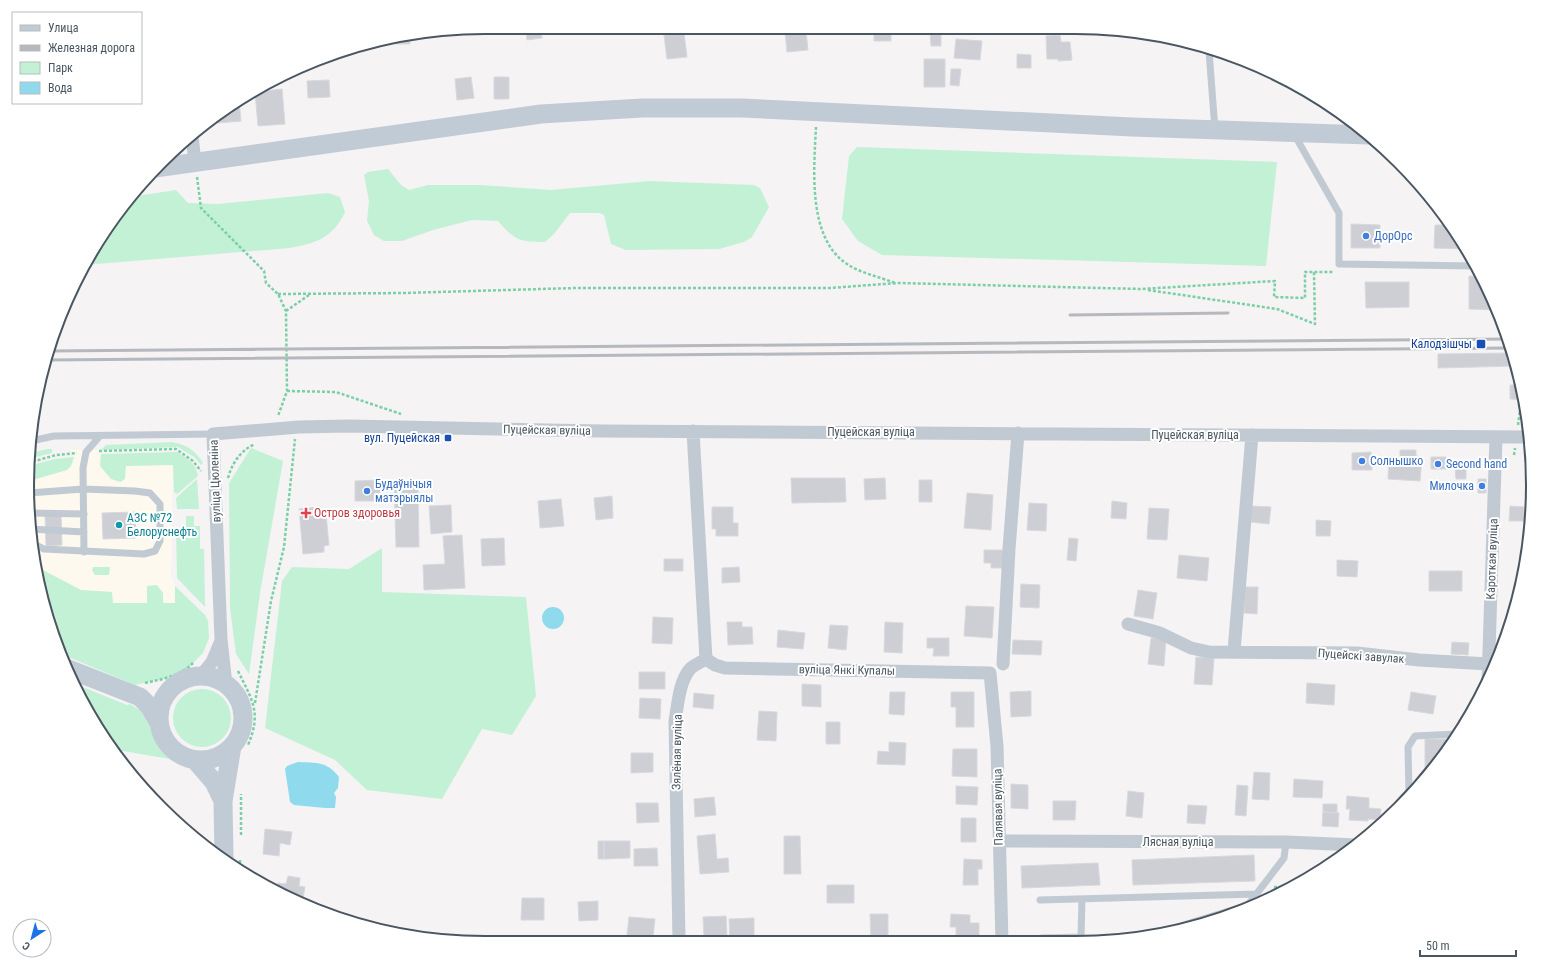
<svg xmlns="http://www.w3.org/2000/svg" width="1560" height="970" viewBox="0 0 1560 970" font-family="'Roboto Condensed',sans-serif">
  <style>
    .commercial { fill: #fdf9ef }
    .green { fill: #c3f1d5 }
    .water { fill: #90daee }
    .building { fill: #cdcfd5; stroke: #d7d9de }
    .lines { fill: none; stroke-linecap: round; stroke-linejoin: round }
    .path { stroke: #7ad0a6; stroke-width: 2.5; stroke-dasharray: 3 2; stroke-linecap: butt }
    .lane { stroke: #c1cad2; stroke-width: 7 }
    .street { stroke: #c1cad2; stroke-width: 13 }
    .secondary { stroke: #c1cbd6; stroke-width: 19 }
    .rail { stroke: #b5b8bd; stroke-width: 3 }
    .shop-dot { fill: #3f7fe0; stroke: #fff; stroke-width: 1.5 }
    .transit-dot { fill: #1a4fb4; stroke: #fff; stroke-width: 1.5 }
    .health-dot { fill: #e0444e; stroke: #fff; stroke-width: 1.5 }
    .culture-dot { fill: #0f9aa8; stroke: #fff; stroke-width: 1.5 }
    .labels { text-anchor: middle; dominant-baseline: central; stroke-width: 4; stroke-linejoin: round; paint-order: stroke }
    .shop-label { font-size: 12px; fill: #366cbe; stroke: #fff; text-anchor: start }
    .transit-label { font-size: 12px; fill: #164399; stroke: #fff; text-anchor: end }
    .street-label { font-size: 12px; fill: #4a5661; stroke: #fff }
    .health-label { font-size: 12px; fill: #be3a42; stroke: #fff; text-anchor: start }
    .culture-label { font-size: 12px; fill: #0d838f; stroke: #fff; text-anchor: start }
    .rim { fill: none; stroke: #4a5661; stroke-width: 2 }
  </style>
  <rect width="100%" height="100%" fill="#f5f3f3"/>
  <path class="commercial" d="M70,450H101L100,466L173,465L171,576L175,586V603H112V592L81,590L35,565L31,545L29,481L67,470L71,466L74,457Z"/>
  <path class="green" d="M857,147L1277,162L1266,266L882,255L858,241L842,219L849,156Z
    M388,169L401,185L409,190L428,185H480L551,190L650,181L754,185L760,188L769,207L752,237L744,242L719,249L626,250L611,244L604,215L599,213H570L554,234L545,242C520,242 514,240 498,221L472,220L433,230L402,241H384L374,235L367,221L369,201L364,175L368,172Z
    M176,190L188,203L218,204L328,193L340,197L345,212C333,238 316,243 290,248L84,265L122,206L130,197Z
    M172,442C187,445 195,450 203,463L201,465L194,457L178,447L101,450L106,445Z
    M251,448L283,461L260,593L249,674L236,654L230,608L229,483Z
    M47,449H52V453L28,459V454Z
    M177,452C187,458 196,463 198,476L177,494L174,492L173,465L126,466L125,479L120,482L111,479L100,466L101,454Z
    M74,457L71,466L67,470L29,481L28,466L55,459Z
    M197,479L199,509H177L176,498Z
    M186,516H194V526H200V549H204L205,607L177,578L176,529H186Z
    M382,548V592L526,597L536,696L512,735L482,729L442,799L367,790L335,760L265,728L282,581L292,567L349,569Z
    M35,566L81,590L112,592L113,603H147V586L157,585L163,593V603H175V586L205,615L208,621L209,638L203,653L186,670L170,677L135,685L59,653L43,604Z
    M93,567H110L109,575H95L92,570Z
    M75,684L127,705L130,704L141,711L151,724L153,734L165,750L176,760L111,749L104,739Z
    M173 718a29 29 0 1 1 58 0a29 29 0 1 1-58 0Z"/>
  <path class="water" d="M542 618a11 11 0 1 1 22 0a11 11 0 1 1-22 0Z
    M298,762C316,763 327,761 339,777L338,788L334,793L336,797L335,808H325L294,805L290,802L285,769L287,766Z"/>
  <path class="building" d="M526,31H541L542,38L527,40Z
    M785,31H806L808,50L787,52Z
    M874,31H891V41H874Z
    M930,31H941V46H931Z
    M684,33L687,57L667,59L664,35Z
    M410,35V44H396V38Z
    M1060,35L1061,42H1070L1072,60L1058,61V59H1047L1046,36Z
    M956,39L982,41L980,60L954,58Z
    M1017,54L1031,55V68H1017Z
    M924,59H945V87H924Z
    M951,69H961L959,86L950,85Z
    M471,77L474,98L457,100L455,79Z
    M494,77H509V99H494Z
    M329,80L330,97L308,98L307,81Z
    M282,89L285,124L258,126L255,92Z
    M239,100L241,121L218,123L217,115Z
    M1351,224L1380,225V248H1351Z
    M1435,225H1450L1466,249L1434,248Z
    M1469,276H1481L1496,310L1469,309Z
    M1365,282H1409V307L1366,308Z
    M1512,353L1515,366L1438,368V354Z
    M1510,385H1520L1523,400L1510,399Z
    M1400,450H1416V456L1422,457L1420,481L1388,479L1389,457L1400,458Z
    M1371,452L1372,470H1352V453Z
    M1431,457H1446V469H1431Z
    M1455,468H1466V479H1456Z
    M791,478H845L846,502L792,503Z
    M885,478L886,499L865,500L864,479Z
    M1478,479H1486V493H1478Z
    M380,480V501H355V481Z
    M919,480H932V502H919Z
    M394,483H418L419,547H396Z
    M967,493L993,495L991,530L964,528Z
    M612,496L613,518L596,520L594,498Z
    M561,499L564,526L540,528L538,501Z
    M1112,501L1127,503L1126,519L1111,518Z
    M1029,503L1047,504L1046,531L1027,530Z
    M451,505L452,532L431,534L429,506Z
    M1252,506L1271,507L1269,524L1251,522Z
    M1510,506L1524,507V521H1509Z
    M321,507V514H326L329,545L324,546V552L303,554L299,509Z
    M712,507H733V523H738V536H716V529H712Z
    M1149,508L1169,509L1167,540L1147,539Z
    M135,512L136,538L103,539L102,513Z
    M61,514L62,545L46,546L45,515Z
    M1316,520L1331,521L1330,536H1316Z
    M462,535L465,588L424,590L423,565L445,564L443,536Z
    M504,538L505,565L482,566L481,539Z
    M1069,538L1078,539L1076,561L1067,560Z
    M984,550H1003L1002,568H991V563H984Z
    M1179,555L1209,558L1207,581L1177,578Z
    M664,559H683V571H664Z
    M1337,560L1358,561L1357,577L1337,576Z
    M739,567L740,582L722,583V568Z
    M1429,571H1462V591H1429Z
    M1021,584L1040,585L1039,608L1020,607Z
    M1245,587H1258L1257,614L1244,613Z
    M1138,590L1157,593L1153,619L1134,616Z
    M966,606L994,607L992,638L964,636Z
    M653,617L673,618L672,644L652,643Z
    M727,622H742V627H752L753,644L728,645Z
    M885,622L903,623L902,653L884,652Z
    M830,625L848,626L846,650L828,648Z
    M778,630L805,633L803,649L777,647Z
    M927,638H949V656H933L934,648H927Z
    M1151,638L1166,639L1164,666L1148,664Z
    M1013,640L1042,641L1041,655L1012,654Z
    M1452,642L1469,643L1468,655L1451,654Z
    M1196,657L1214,658L1212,685L1194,684Z
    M639,672H665V689H639Z
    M1307,683L1335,685L1334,705L1306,703Z
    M802,684L821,685V707L802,706Z
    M1031,691V716L1011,717L1010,692Z
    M890,692H905L904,715L889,714Z
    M951,692H974V727H956V707H951Z
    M1411,692L1436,696L1433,714L1408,710Z
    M694,693L714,695L713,709L693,707Z
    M640,698L661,699L660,719L639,718Z
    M759,711L777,712L776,741L757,740Z
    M826,722H840V744H826Z
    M1425,739H1452V741L1438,764L1425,777Z
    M889,742L906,743L905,765L877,764L878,751L889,752Z
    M953,749H977V777L952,776Z
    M631,753H653V772L631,773Z
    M1254,772L1270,773L1269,800L1252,799Z
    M1294,779L1323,781L1322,798L1293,797Z
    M1011,784L1028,785V809L1011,808Z
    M1237,785L1248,786L1246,816L1235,815Z
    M956,786L978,787L977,805L956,804Z
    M1128,791L1144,793L1142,818L1126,816Z
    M1347,796L1369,798V808L1381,809L1380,820L1368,819V821L1349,820L1350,809H1346Z
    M714,797L716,815L695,817L694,799Z
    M1053,801H1076L1075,820H1053Z
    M636,803H658L659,822L637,823Z
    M1323,804H1337V813L1323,812Z
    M1188,805L1207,806L1205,824L1187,823Z
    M1323,812L1339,813L1338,827L1322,826Z
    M961,818H976V842H961Z
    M265,829L292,832L290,845L280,843L279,856L263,854Z
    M715,834L717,859L728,858L729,872L700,874L697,836Z
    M784,836H800L801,874H784Z
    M598,841H604V859H598Z
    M604,841H630V858L604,859Z
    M657,848L658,866H634V849Z
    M1254,855L1255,881L1133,885L1132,860Z
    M964,859L982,860V869H978V885H963Z
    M1098,863L1100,885L1022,888L1021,866Z
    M288,876L300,878L299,886L305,887L302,904L278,889V883L286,884Z
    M827,885H854V903H827Z
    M522,898H544V920H521Z
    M598,901V920L579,921L578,902Z
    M870,914H888V940H871Z
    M951,914L970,915V923H979V941L956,940V927H950Z
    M726,916L727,937H704L703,917Z
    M629,917L655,919L653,937L627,935Z
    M754,918V939L730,940L729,919Z"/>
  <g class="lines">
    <path class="path" d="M816,127C814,168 807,238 847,264C860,273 880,277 895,283
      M197,177L201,208L264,271L266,283L278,294L286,311L287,391L278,416
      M1148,290L1277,309L1315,324L1314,272
      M278,294L404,293L576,288H830L898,283L1141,289L1275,281L1274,297L1305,298V272H1333
      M286,311L309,295
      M287,391L336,392L401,414
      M1518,425L1520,410H1526
      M99,451L176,449L193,461L201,471
      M1514,455L1515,448
      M28,463L56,455L77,453
      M228,478C232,463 241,450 255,444
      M238,671C252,700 262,712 248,745
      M145,683C163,679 180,676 193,663
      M255,703L271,601L284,547L295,439
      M156,737L165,750L180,763
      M241,835V794
      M240,868V860
      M1274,887H1292"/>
    <path class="lane" d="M1209,51L1215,130
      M1294,134L1339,213V264L1476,266
      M31,441L54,436L213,434
      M29,493L83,489L135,491L150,493L160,504V541L155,551L144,554L44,549L31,543
      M30,513L84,514
      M30,529L84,532
      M84,552L83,468L86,452L100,436
      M1409,793L1408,747L1415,736L1457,734
      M1040,900L1256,894
      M1175,930L1177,927L1248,905L1284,858L1286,842
      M1042,938L1081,937L1082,899"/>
    <path class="street" d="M192,136L195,162
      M693,431L706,659
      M1128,624L1160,633L1191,648L1209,652L1357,653L1419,660L1489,664
      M1234,651L1252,435
      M706,659L715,665L725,668L990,673L997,746L1002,942
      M1003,664L1009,549L1018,433
      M200,677L212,662L220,643
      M1488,681L1496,437
      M226,685L221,639L213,434L299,427L349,426L602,431L1529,437
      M999,841L1286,842L1357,845
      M679,940L675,721C678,704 679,682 690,669C694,665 701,662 706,659"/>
    <path class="secondary" d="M155,168L541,114L642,108H742L1132,127L1369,135
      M66,668L140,697L150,707L159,723
      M159 718a42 42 0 1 1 84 0a42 42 0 1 1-84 0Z
      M195,760L214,782L223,801
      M224,858L223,801L232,746"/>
    <path class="rail" d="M1070,315L1228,313
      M49,351L1509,339
      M47,360L1511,348"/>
  </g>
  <g class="shop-dot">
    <circle cx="1366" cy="236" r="4"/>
    <circle cx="1362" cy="461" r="4"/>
    <circle cx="1438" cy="464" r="4"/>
    <circle cx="1482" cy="486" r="4"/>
    <circle cx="367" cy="491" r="4"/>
  </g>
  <g class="transit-dot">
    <rect x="1476" y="339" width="10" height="10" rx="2"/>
    <rect x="444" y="434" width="8" height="8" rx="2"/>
  </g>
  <path class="health-dot" d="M304 507h4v4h4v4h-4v4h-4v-4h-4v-4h4z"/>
  <circle class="culture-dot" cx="119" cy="525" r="4"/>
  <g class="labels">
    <g class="shop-label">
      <text x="1374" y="236">ДорОрс</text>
      <text x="1370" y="461">Солнышко</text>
      <text x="1446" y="464">Second hand</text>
      <text x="375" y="484">Будаўнічыя<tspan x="375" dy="14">матэрыялы</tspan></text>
      <text x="1474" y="486" text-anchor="end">Милочка</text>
    </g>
    <g class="transit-label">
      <text x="1472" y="344">Калодзішчы</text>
      <text x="440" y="438">вул. Пуцейская</text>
    </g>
    <g class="street-label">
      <text transform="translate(547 430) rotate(1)">Пуцейская вуліца</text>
      <text x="871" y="432">Пуцейская вуліца</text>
      <text x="1195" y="435">Пуцейская вуліца</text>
      <text transform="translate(215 481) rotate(-92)">вуліца Цюленіна</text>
      <text transform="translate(1492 559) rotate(-88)">Кароткая вуліца</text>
      <text transform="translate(1361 656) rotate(4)">Пуцейскі завулак</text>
      <text transform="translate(847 670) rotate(1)">вуліца Янкі Купалы</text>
      <text transform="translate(677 752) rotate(-89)">Зялёная вуліца</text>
      <text transform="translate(998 807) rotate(-91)">Палявая вуліца</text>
      <text x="1178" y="842">Лясная вуліца</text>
    </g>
    <g class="health-label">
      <text x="314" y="513">Остров здоровья</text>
    </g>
    <g class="culture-label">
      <text x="127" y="518">АЗС №72<tspan x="127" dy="14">Белоруснефть</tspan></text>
    </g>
  </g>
  <path d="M0 0H1560V970H0ZM485 34H1075A451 451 0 0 1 1526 485V485A451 451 0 0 1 1075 936H485A451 451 0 0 1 34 485V485A451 451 0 0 1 485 34Z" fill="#fff" fill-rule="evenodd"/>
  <path class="rim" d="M485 34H1075A451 451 0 0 1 1526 485V485A451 451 0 0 1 1075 936H485A451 451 0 0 1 34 485V485A451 451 0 0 1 485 34Z"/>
  <rect x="12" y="12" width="130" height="92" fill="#ffffff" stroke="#b7bbc0"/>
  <rect x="20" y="25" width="20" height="6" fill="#c1cbd6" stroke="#b7bbc0"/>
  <text x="48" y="32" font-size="12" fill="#4a5661">Улица</text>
  <rect x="20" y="45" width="20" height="6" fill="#b5b8bd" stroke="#b7bbc0"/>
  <text x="48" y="52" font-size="12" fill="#4a5661">Железная дорога</text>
  <rect x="20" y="62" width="20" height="12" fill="#c3f1d5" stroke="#b7bbc0"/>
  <text x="48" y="72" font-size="12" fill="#4a5661">Парк</text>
  <rect x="20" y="82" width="20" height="12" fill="#90daee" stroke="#b7bbc0"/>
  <text x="48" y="92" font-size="12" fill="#4a5661">Вода</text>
  <g transform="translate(32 938) rotate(216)"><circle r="19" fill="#ffffff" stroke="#b7bbc0"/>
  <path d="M0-3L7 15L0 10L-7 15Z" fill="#1a73e8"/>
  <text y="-6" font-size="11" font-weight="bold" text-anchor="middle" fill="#4a5661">С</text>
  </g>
  <path d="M1420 950v6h96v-6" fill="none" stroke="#4a5661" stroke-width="2"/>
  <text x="1426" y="950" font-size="12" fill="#4a5661" stroke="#ffffff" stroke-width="3" paint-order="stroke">50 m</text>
</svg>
